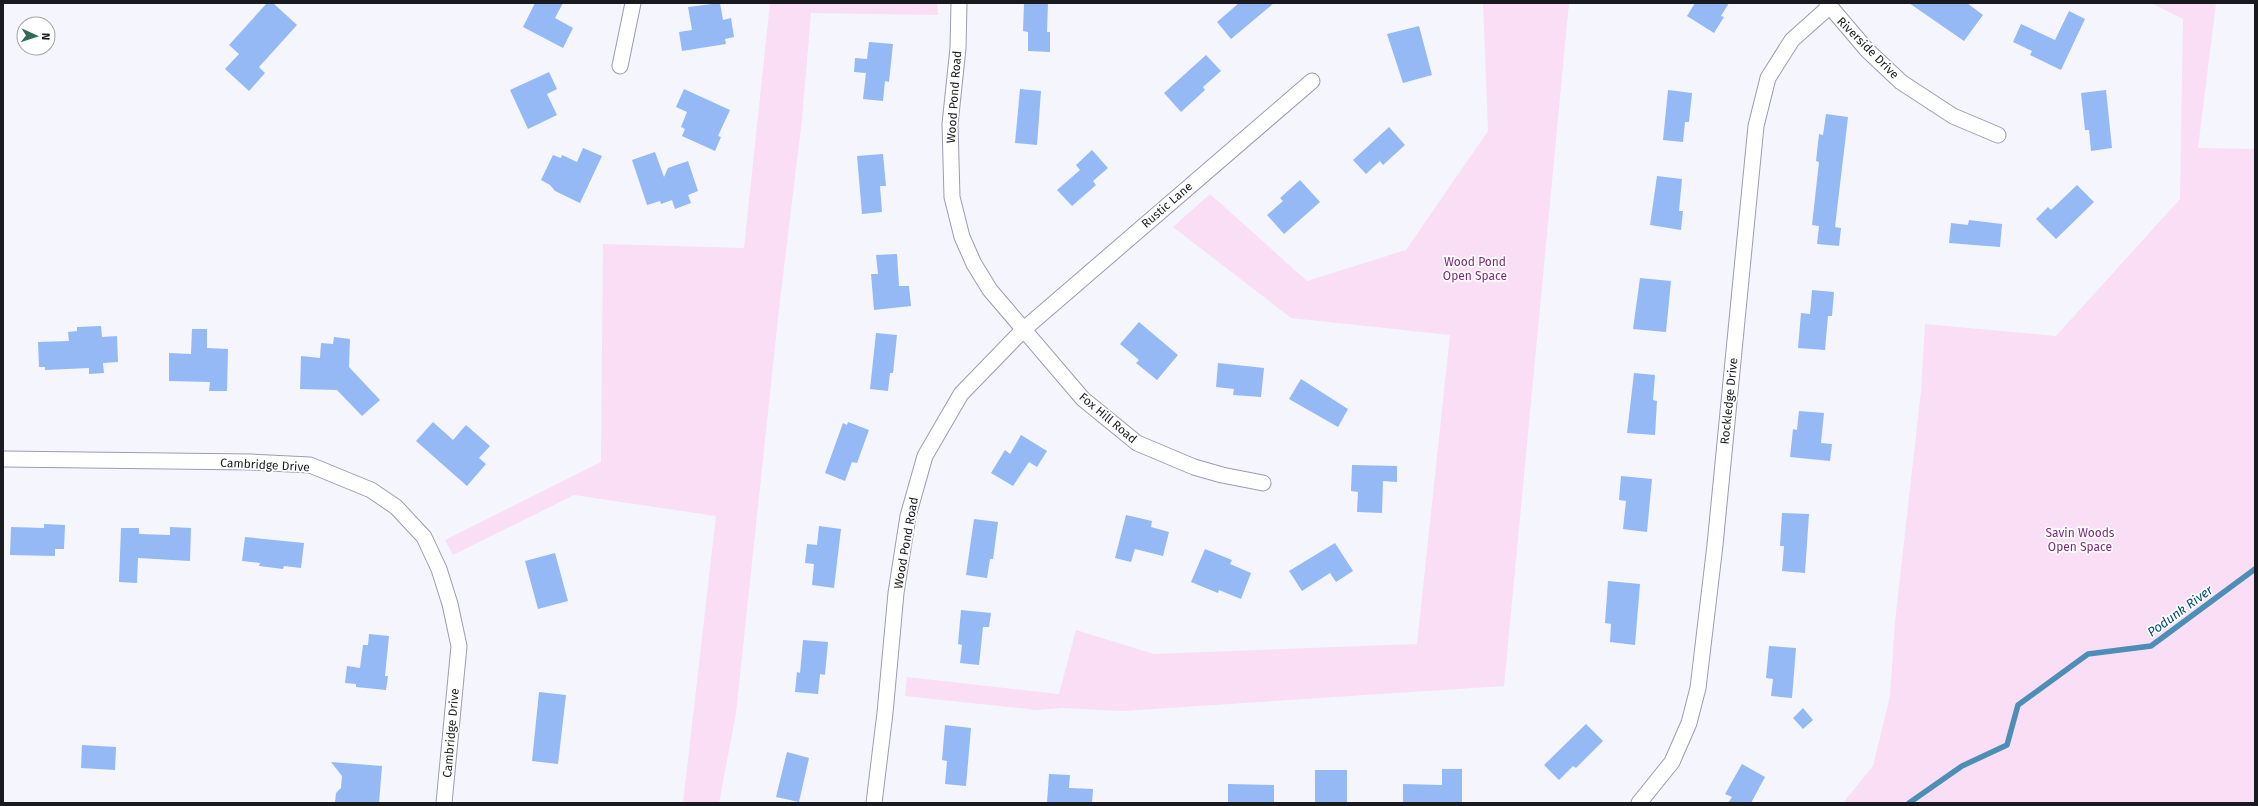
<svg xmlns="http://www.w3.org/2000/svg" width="2258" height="806" viewBox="0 0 2258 806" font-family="'Fira Sans',sans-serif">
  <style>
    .green { fill: #f9def5 }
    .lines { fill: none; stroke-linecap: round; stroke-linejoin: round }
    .stream { stroke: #4d8eb6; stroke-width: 5.5 }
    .building { fill: #94b9f4 }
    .minor-casing { stroke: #9b9cb0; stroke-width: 17 }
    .minor { stroke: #fff; stroke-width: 15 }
    .labels { text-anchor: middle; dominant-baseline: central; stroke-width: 3.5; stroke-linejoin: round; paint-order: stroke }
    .street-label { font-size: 12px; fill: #191920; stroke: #fff }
    .park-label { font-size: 12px; fill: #7b2976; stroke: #fff }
    .water-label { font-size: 13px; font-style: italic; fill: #004f72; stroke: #fff }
  </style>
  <rect width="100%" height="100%" fill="#f5f5fe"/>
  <path class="green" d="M770,3H937L938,15L811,13L802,119L779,309L736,713L719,803H683L716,516L574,495L453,555L445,540L601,462L603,244L744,248Z
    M1483,3H1569L1504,686L1122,711L1063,708L1037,710L905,696L907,677L1059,694L1076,630L1154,654L1417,644L1450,335L1291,318L1173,227L1210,194L1307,281L1406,250L1488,131Z
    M2151,3H2216L2198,148L2255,149V803H1843L1873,766L1890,696L1895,622L1921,391L1925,324L2056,336L2180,199L2183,19Z"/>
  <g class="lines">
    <path class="stream" d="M1909,803L1962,766L2007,745L2018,705L2088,654L2151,646L2255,569"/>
  </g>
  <path class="building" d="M267,3H273L297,25L259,67L265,73L249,91L225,69L239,54L229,45Z
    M535,3H563L555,18L573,28L563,48L523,27Z
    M720,3L723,20L731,18L734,37L725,39L726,44L682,51L679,32L692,30L688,7Z
    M1024,3H1048L1047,32H1050V52L1028,51V32L1023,31Z
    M1239,3H1274L1231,39L1217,22Z
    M1695,3H1729L1721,16L1724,17L1714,33L1687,16Z
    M1909,3H1967L1983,15L1964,41Z
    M2069,11L2085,19L2061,70L2030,55L2032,51L2013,42L2021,24L2055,40Z
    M1419,26L1432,75L1403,83L1387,34Z
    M869,42L893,44L889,82L885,81L883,101L863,99L866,73L854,72L855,58L867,59Z
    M1206,55L1221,71L1203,87L1205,90L1181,112L1164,93Z
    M549,72L557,89L547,94L557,115L528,129L510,90Z
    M684,89L730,110L718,136L721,137L715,151L682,136L685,129L681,127L687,112L676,107Z
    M1020,89L1041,91L1037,145L1015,143Z
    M1668,90L1692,93L1689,122H1685L1683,142L1663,140Z
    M2106,90L2112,148L2091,151L2089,130H2085L2081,93Z
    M1826,114L1848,117L1835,227L1841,228L1839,246L1817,244L1819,226L1812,225L1819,162L1816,161L1819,134L1823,135Z
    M1389,127L1405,145L1383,165L1380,161L1366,174L1353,160Z
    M583,148L602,156L580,203L555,191L550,185L541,180L553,155L561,158L562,155L577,162Z
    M1092,150L1108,168L1093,181L1096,185L1072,206L1057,190L1080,170L1076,165Z
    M655,152L664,177L668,168L688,161L698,191L688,195L691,203L675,209L672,200L661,204L660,201L647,205L632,160Z
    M883,154L886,186H880L882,212L862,214L857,156Z
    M1657,176L1682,179L1679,211H1683L1681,230L1650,225Z
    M1300,180L1320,202L1284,234L1267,215L1283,201L1280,198Z
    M2077,185L2094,202L2056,239L2036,219L2048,207L2051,210Z
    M1969,220L2002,224L2000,247L1949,243L1951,223L1968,225Z
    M897,254L899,286H909L911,306L874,310L871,274H878L876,255Z
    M1640,278L1671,281L1666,332L1633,329Z
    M1812,290L1834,292L1832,316H1828L1825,350L1798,348L1801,313L1810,314Z
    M1139,322L1178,355L1157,380L1136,363L1139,360L1120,344Z
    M101,326L102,337L117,336L118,362L103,363L104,373L89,374V368L45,370V367H39L38,342L69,341L68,332L77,331V327Z
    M192,329H207V348L228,349L227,391H209L210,382L169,381V353L191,354Z
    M876,333L897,335L893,373H890L888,391L870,389Z
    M334,337L350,339L349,367L380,400L362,416L337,390L300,389L301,356L320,358L321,343L333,344Z
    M1218,363L1264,368L1261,397L1233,395L1234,389L1216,387Z
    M1634,373L1655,375L1653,400L1657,401L1655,435L1627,433Z
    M1301,379L1348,409L1338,427L1289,399Z
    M1799,411L1824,413L1821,443L1832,444L1830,461L1790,457L1793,429L1797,430Z
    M433,422L453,440L466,425L490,446L479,458L486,464L467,486L416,441Z
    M848,422L869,430L857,463L852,462L845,481L825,473L843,423L847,425Z
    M1021,435L1047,451L1037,467L1029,462L1013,486L991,473L1005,450L1010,454Z
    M1352,465L1397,466V482L1383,481L1382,513L1357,512L1358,492L1351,491Z
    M1621,476L1652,479L1647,532L1623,529L1626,501L1619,500Z
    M1782,513L1809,514L1805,573L1782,571L1784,546H1780Z
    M1126,515L1152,521L1151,527L1169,532L1163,556L1135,549L1131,562L1115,558Z
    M974,519L998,522L993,559H990L987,578L966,575Z
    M44,524L65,525L64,549H55V556L10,555L11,527L44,528Z
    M819,526L841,529L834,588L812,585L814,564L805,563L807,544L817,545Z
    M170,527L191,528L190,561L138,558L137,583L119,582L121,528H139V534L170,535Z
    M245,537L304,543L301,568L284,566L283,569L259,566L260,563L242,561Z
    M1335,543L1353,571L1336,582L1330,573L1302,591L1289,571Z
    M1205,549L1232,560L1230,564L1251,573L1241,599L1219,590L1218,593L1191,582Z
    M555,553L568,601L538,609L525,561Z
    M1608,581L1640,584L1635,645L1610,642L1611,624L1605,623Z
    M961,610L991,613L989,627H983L979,665L960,663L962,645L958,644Z
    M369,634L389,636L385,676H388L386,690L356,687V684L345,683L347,666L360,668L363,645H368Z
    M803,640L828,642L825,675L820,674L818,694L795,692L797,672L800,673Z
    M1769,646L1796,648L1792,698L1771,696L1773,679L1766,678Z
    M539,692L566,695L558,764L532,761Z
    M1803,708L1813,720L1803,729L1793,718Z
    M1586,724L1603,741L1576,768L1573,766L1559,780L1544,765Z
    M945,725L971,728L966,786L945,784L947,761L942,760Z
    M82,745L116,747L115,770L81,768Z
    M787,752L809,758L799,802L776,797Z
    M331,762L382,766L379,803H335L336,793L341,788L342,776Z
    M1742,764L1765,777L1751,803H1728L1732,797L1725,794Z
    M1442,769H1462V803H1403V784L1442,785Z
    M1315,770H1347V803H1315Z
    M1049,774L1070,775L1069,788L1093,789L1092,803H1047Z
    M1228,784L1274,785V803H1228Z"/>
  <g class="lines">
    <g class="minor-casing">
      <path id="minor" d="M959,3L958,48L950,124L952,197L962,237L974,264L990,290L1083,399L1137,443L1194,467L1222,475L1263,483
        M1827,3L1867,50L1901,82L1953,116L1998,135
        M620,66L633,3
        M3,459L251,462L310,465L371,490L396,507L424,537L439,569L450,604L459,646L444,803
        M874,803L885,713L896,593L908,516L925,456L961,394L1023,330L1312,81
        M1639,803L1672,762L1689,723L1698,688L1715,545L1756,126L1768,78L1792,40L1829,7"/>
    </g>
    <use href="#minor" class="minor"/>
  </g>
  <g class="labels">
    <g class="street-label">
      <text transform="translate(1868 48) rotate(45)">Riverside Drive</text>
      <text transform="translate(954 97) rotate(-86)">Wood Pond Road</text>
      <text transform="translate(1167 205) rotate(-41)">Rustic Lane</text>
      <text transform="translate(1729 401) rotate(-84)">Rockledge Drive</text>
      <text transform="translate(1108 418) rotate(40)">Fox Hill Road</text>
      <text transform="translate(265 465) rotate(3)">Cambridge Drive</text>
      <text transform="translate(906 543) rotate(-80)">Wood Pond Road</text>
      <text transform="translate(451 733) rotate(-85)">Cambridge Drive</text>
    </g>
    <g class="park-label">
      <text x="1475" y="262">Wood Pond<tspan x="1475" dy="14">Open Space</tspan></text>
      <text x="2080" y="533">Savin Woods<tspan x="2080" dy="14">Open Space</tspan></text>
    </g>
    <g class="water-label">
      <text transform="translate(2180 611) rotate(-36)">Podunk River</text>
    </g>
  </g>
  <rect width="2258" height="806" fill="none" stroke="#191920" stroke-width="8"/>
  <g transform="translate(36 36) rotate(93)"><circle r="19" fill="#ffffff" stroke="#a3a3a6"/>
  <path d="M0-3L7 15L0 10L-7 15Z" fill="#306b55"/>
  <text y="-6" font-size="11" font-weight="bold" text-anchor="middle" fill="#191920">N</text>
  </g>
</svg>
